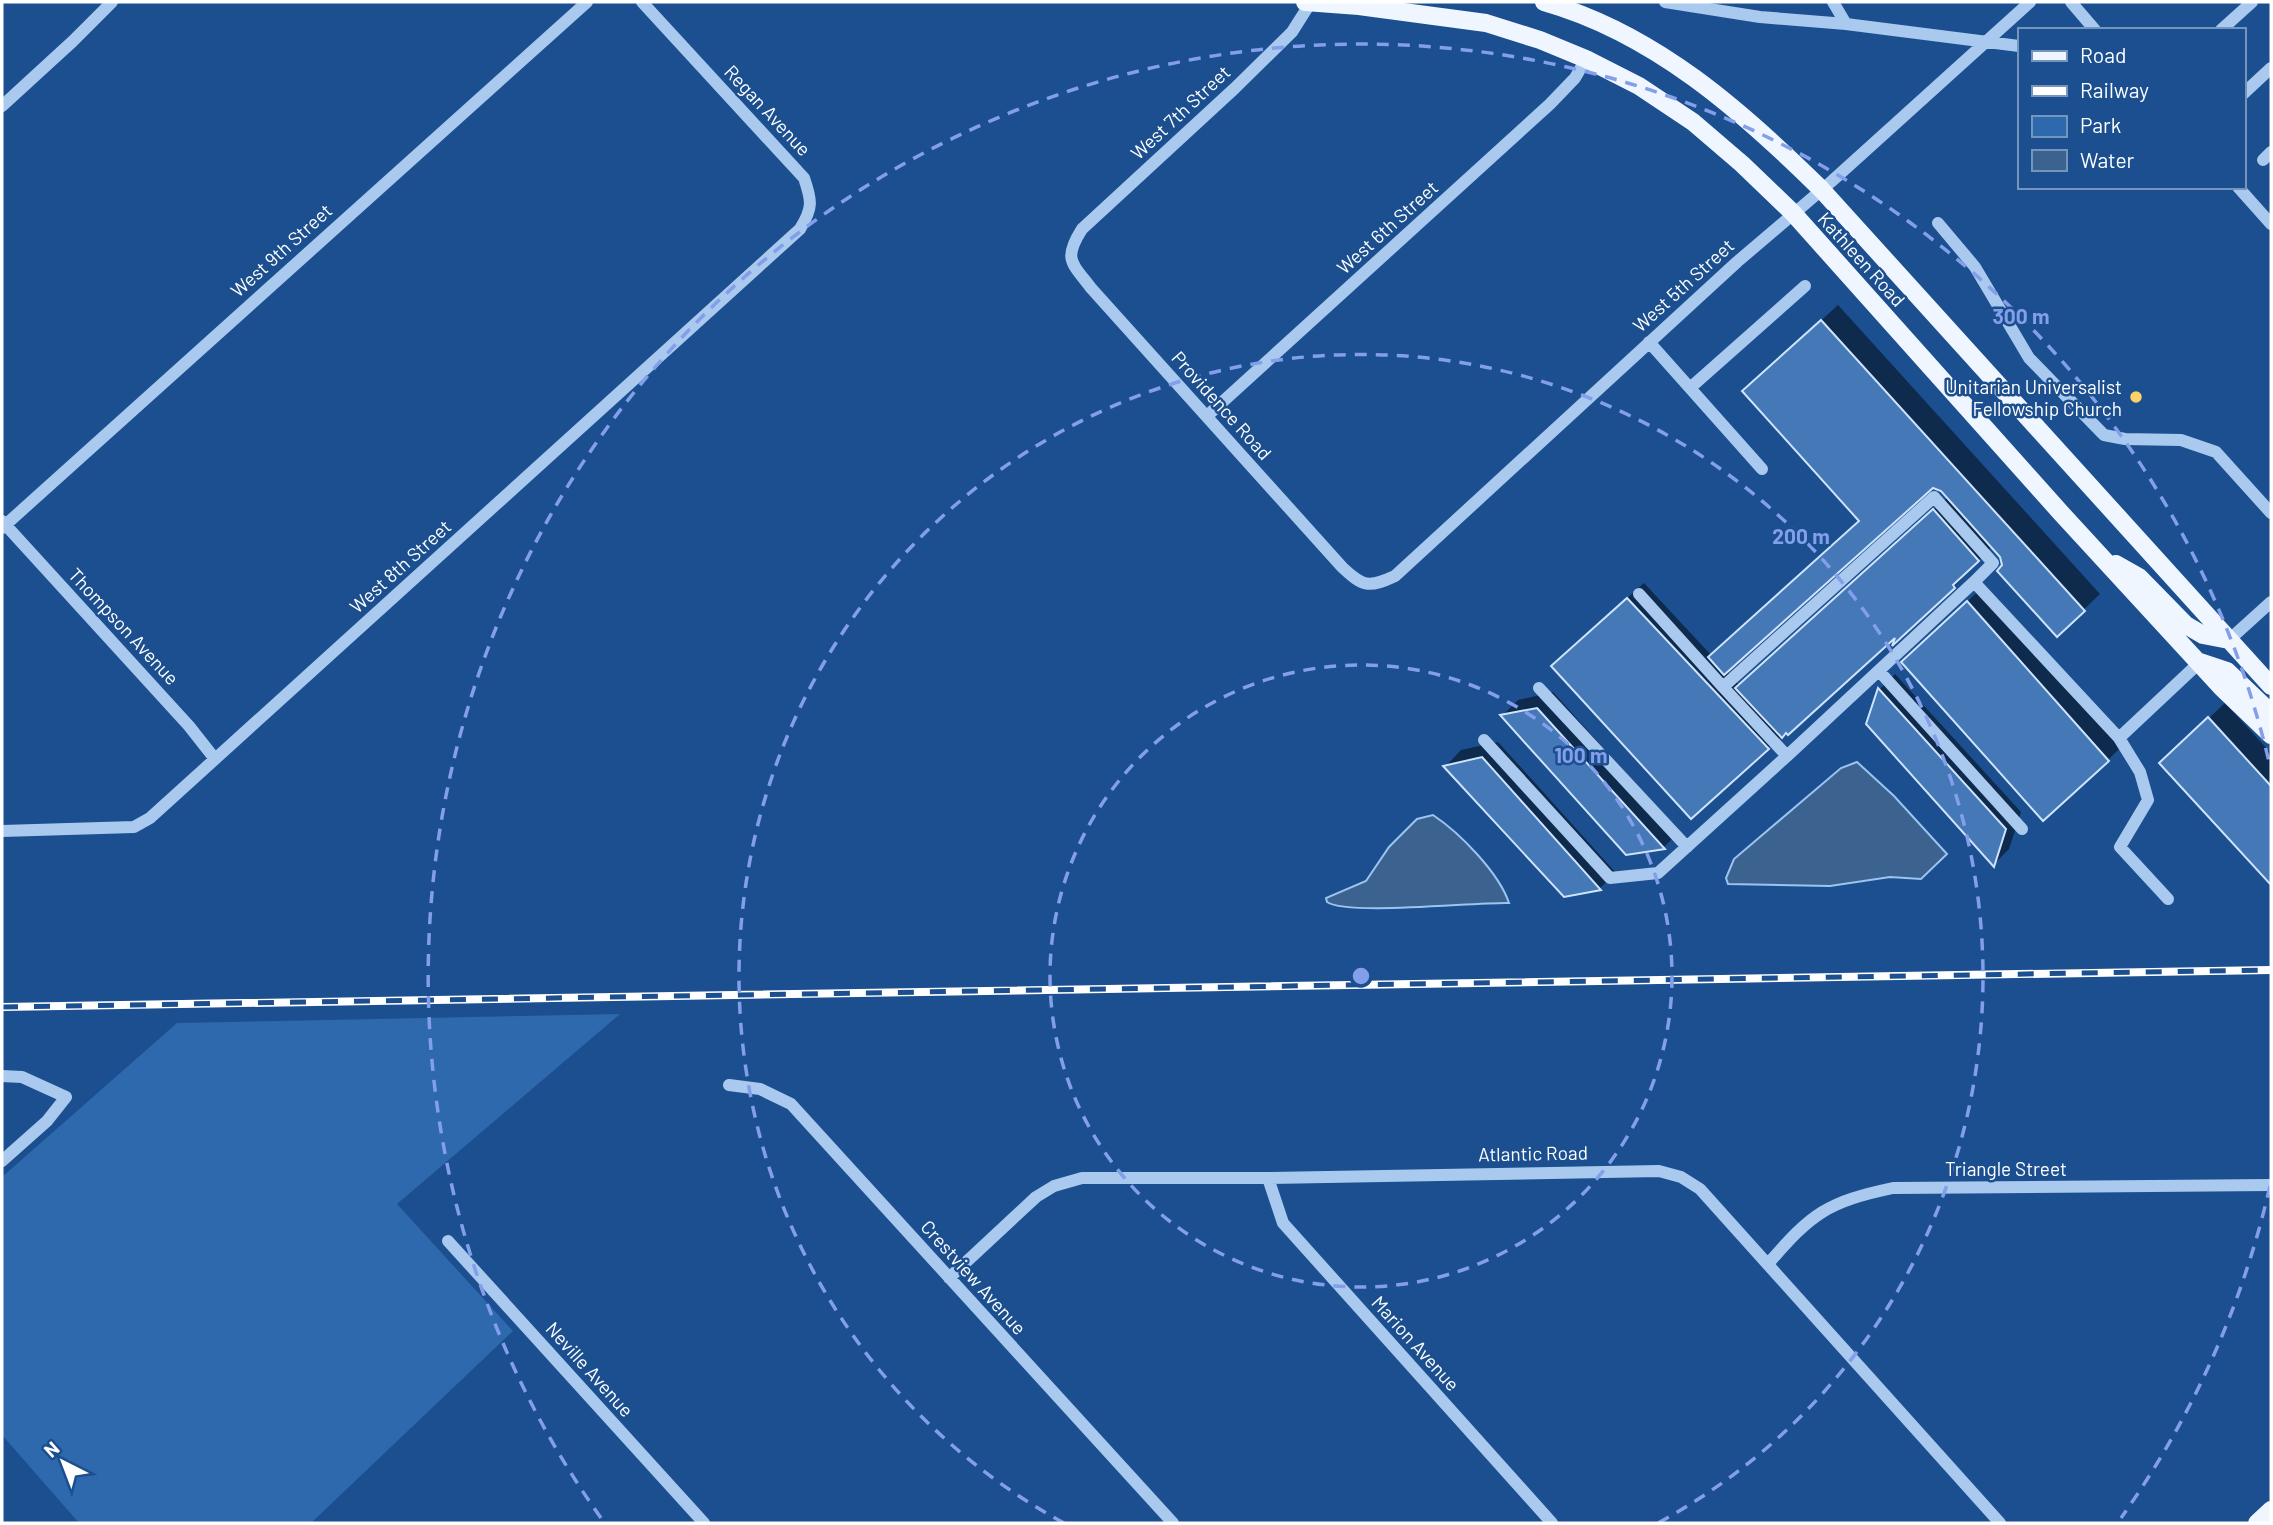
<svg xmlns="http://www.w3.org/2000/svg" width="2273" height="1525" viewBox="0 0 2273 1525" font-family="Barlow,sans-serif">
  <style>
    .green { fill: #2e69ad }
    .water { fill: #3c6290; stroke: #9cc4f0; stroke-width: 2 }
    .shadow { fill: #0007; fill-rule: evenodd }
    .building { fill: #4478b7; stroke: #cfe3fa; stroke-width: 2 }
    .lines { fill: none; stroke-linecap: round; stroke-linejoin: round }
    .minor { stroke: #a9c9ee; stroke-width: 12 }
    .major { stroke: #f0f6ff; stroke-width: 18 }
    .rail-casing { stroke: #fff; stroke-width: 8 }
    .rail { stroke: #1b4f8f; stroke-width: 5; stroke-dasharray: 16; stroke-linecap: butt }
    .ring { fill: none; stroke: #839eea; stroke-width: 3.5; stroke-dasharray: 12 9 }
    .poi-dot { fill: #ffd166; stroke: #1b4f8f; stroke-width: 2.5 }
    .labels { text-anchor: middle; dominant-baseline: central; stroke-width: 5; stroke-linejoin: round; paint-order: stroke }
    .street-label { font-size: 19px; fill: #fff; stroke: #1b4f8f }
    .poi-label { font-size: 19px; fill: #fff; stroke: #1b4f8f; text-anchor: end }
    .centre { fill: #839eea; stroke: #1b4f8f; stroke-width: 3.5 }
    .ring-label { font-size: 21px; text-anchor: middle; font-weight: bold; fill: #839eea; stroke: #1b4f8f; stroke-width: 5; stroke-linejoin: round; paint-order: stroke }
  </style>
  <rect width="100%" height="100%" fill="#1b4f8f"/>
  <path class="green" d="M620,1014L397,1204L513,1331L311,1523H79L2,1435V1177L177,1023Z"/>
  <path class="water" d="M1857,762L1894,796L1947,854L1921,879L1890,877L1830,886L1728,884L1726,878L1734,859L1841,768Z
    M1433,815C1460,833 1499,873 1509,903C1474,902 1348,916 1327,902L1326,898L1366,881L1389,847L1417,819Z"/>
  <path class="shadow" d="M1838,305L2100,594L2057,635L2003,565L2001,556L1992,546L1954,587L1899,632L1768,748L1570,650L1644,583L1712,656L1861,520L1761,375ZM1932,486L1942,490L1948,497L1740,686L1726,670Z
    M1984,586L2124,744L2108,760L1919,646Z
    M1895,674L2021,812L2009,849L1994,864L1868,724L1880,689Z
    M1553,692L1679,832L1664,847L1627,853L1503,715L1518,700Z
    M2225,703L2271,753V883L2161,763Z
    M1498,742L1616,873L1600,888L1565,895L1446,766L1461,750Z"/>
  <path class="building" d="M1821,320L2085,611L2057,637L1997,571L2002,565L2000,557L1941,491L1933,488L1724,675L1708,657L1859,521L1742,391Z
    M1933,509L1979,561L1953,585L1955,588L1892,646L1895,638L1788,735L1786,733L1782,738L1735,688Z
    M1627,598L1769,749L1691,819L1551,666Z
    M1967,601L2109,761L2043,821L1901,662Z
    M1878,688L2006,829L1994,867L1866,724Z
    M1537,708L1665,849L1626,855L1500,715Z
    M2208,717L2271,786V885L2159,763Z
    M1482,757L1601,890L1564,897L1443,766Z"/>
  <g class="lines">
    <path class="minor" d="M1311,2L1292,32L1235,88L1082,229C1063,259 1071,262 1091,288L1342,567C1363,587 1369,588 1395,576L1737,262L1832,181L2030,2
      M1665,2L1760,17L1846,24L2019,46
      M1833,2L1846,24
      M2071,2L2095,30
      M2221,30L2252,2
      M2243,94L2271,68
      M2,106L73,41L112,2
      M2263,160L2271,152
      M2238,187L2271,224
      M1938,223L1975,267L2029,358L2104,435L2125,439L2181,440L2216,452L2271,513
      M1649,342L1762,469
      M1690,388L1805,286
      M1207,416L1550,104L1575,78L1586,59
      M2,521L189,726L215,759
      M2,528L587,2
      M1974,582L1787,756L1723,687L1934,497L1993,563L1974,582L2119,738
      M1639,594L1723,687
      M2229,640L2271,602
      M1879,671L2022,829
      M1539,688L1687,847
      M1484,740L1610,878L1658,873L1787,756
      M2,831L134,827L150,818L800,229C813,208 812,201 804,178L642,2
      M2168,899L2120,847L2148,800L2140,772L2119,738L2200,662
      M2,1076L22,1077L66,1097L47,1121L2,1161
      M729,1085L760,1089L791,1104L1173,1523
      M1268,1178L1283,1223L1552,1523
      M448,1241L704,1523
      M1768,1264C1812,1213 1827,1202 1893,1188L2271,1185
      M949,1278L1036,1197L1054,1186L1082,1178H1268L1659,1171L1681,1177L1700,1189L2000,1523"/>
    <path class="major" d="M1305,2L1359,6L1486,23L1540,40L1586,59L1639,86L1693,122L1742,164L1793,213L2061,513L2221,687L2271,735
      M1544,2C1654,33 1742,111 1821,189L2271,686
      M2116,564L2139,577L2186,625L2203,635L2229,640
      M2200,662L2227,671L2271,713
      M2257,1523L2271,1510"/>
    <g class="rail-casing">
      <path id="rail" d="M2,1007L2271,970"/>
    </g>
    <use href="#rail" class="rail"/>
  </g>
  <g class="ring">
    <circle cx="1361" cy="976" r="311"/>
    <path d="M1064 1523A622 622 0 1 1 1658 1523"/>
    <path d="M2270 1186A933 933 0 0 1 2121 1518M601 1518A933 933 0 1 1 2270 766"/>
  </g>
  <circle class="poi-dot" cx="2136" cy="397" r="7"/>
  <g class="labels">
    <g class="street-label">
      <text transform="translate(768 110) rotate(47)">Regan Avenue</text>
      <text transform="translate(1180 112) rotate(-43)">West 7th Street</text>
      <text transform="translate(1387 227) rotate(-42)">West 6th Street</text>
      <text transform="translate(281 250) rotate(-42)">West 9th Street</text>
      <text transform="translate(1862 259) rotate(48)">Kathleen Road</text>
      <text transform="translate(1683 285) rotate(-42)">West 5th Street</text>
      <text transform="translate(1222 405) rotate(48)">Providence Road</text>
      <text transform="translate(400 566) rotate(-42)">West 8th Street</text>
      <text transform="translate(124 626) rotate(47)">Thompson Avenue</text>
      <text transform="translate(1533 1153) rotate(-1)">Atlantic Road</text>
      <text x="2006" y="1168">Triangle Street</text>
      <text transform="translate(974 1277) rotate(48)">Crestview Avenue</text>
      <text transform="translate(1416 1343) rotate(48)">Marion Avenue</text>
      <text transform="translate(590 1369) rotate(48)">Neville Avenue</text>
    </g>
    <g class="poi-label">
      <text x="2122" y="386">Unitarian Universalist<tspan x="2122" dy="22">Fellowship Church</tspan></text>
    </g>
  </g>
  <circle cx="1361" cy="976" r="10" class="centre"/>
  <g class="ring-label">
    <text x="2021" y="324">300 m</text>
    <text x="1801" y="544">200 m</text>
    <text x="1581" y="763">100 m</text>
  </g>
  <rect width="2273" height="1525" fill="none" stroke="#ffffff" stroke-width="7"/>
  <rect x="2018" y="28" width="228" height="161" fill="#1b4f8f" stroke="#7695bc" stroke-width="2"/>
  <rect x="2032" y="51" width="35" height="10" fill="#f0f6ff" stroke="#7695bc" stroke-width="2"/>
  <text x="2080" y="63" font-size="21" fill="#ffffff">Road</text>
  <rect x="2032" y="86" width="35" height="10" fill="#ffffff" stroke="#7695bc" stroke-width="2"/>
  <text x="2080" y="98" font-size="21" fill="#ffffff">Railway</text>
  <rect x="2032" y="116" width="35" height="21" fill="#2e69ad" stroke="#7695bc" stroke-width="2"/>
  <text x="2080" y="133" font-size="21" fill="#ffffff">Park</text>
  <rect x="2032" y="150" width="35" height="21" fill="#3c6290" stroke="#7695bc" stroke-width="2"/>
  <text x="2080" y="168" font-size="21" fill="#ffffff">Water</text>
  <g transform="translate(63 1462) rotate(318)" stroke="#1b4f8f" stroke-width="5" paint-order="stroke">
  <path d="M0-5L12 26L0 18L-12 26Z" fill="#ffffff"/>
  <text y="-10" font-size="19" font-weight="bold" text-anchor="middle" fill="#ffffff">N</text>
  </g>
</svg>
